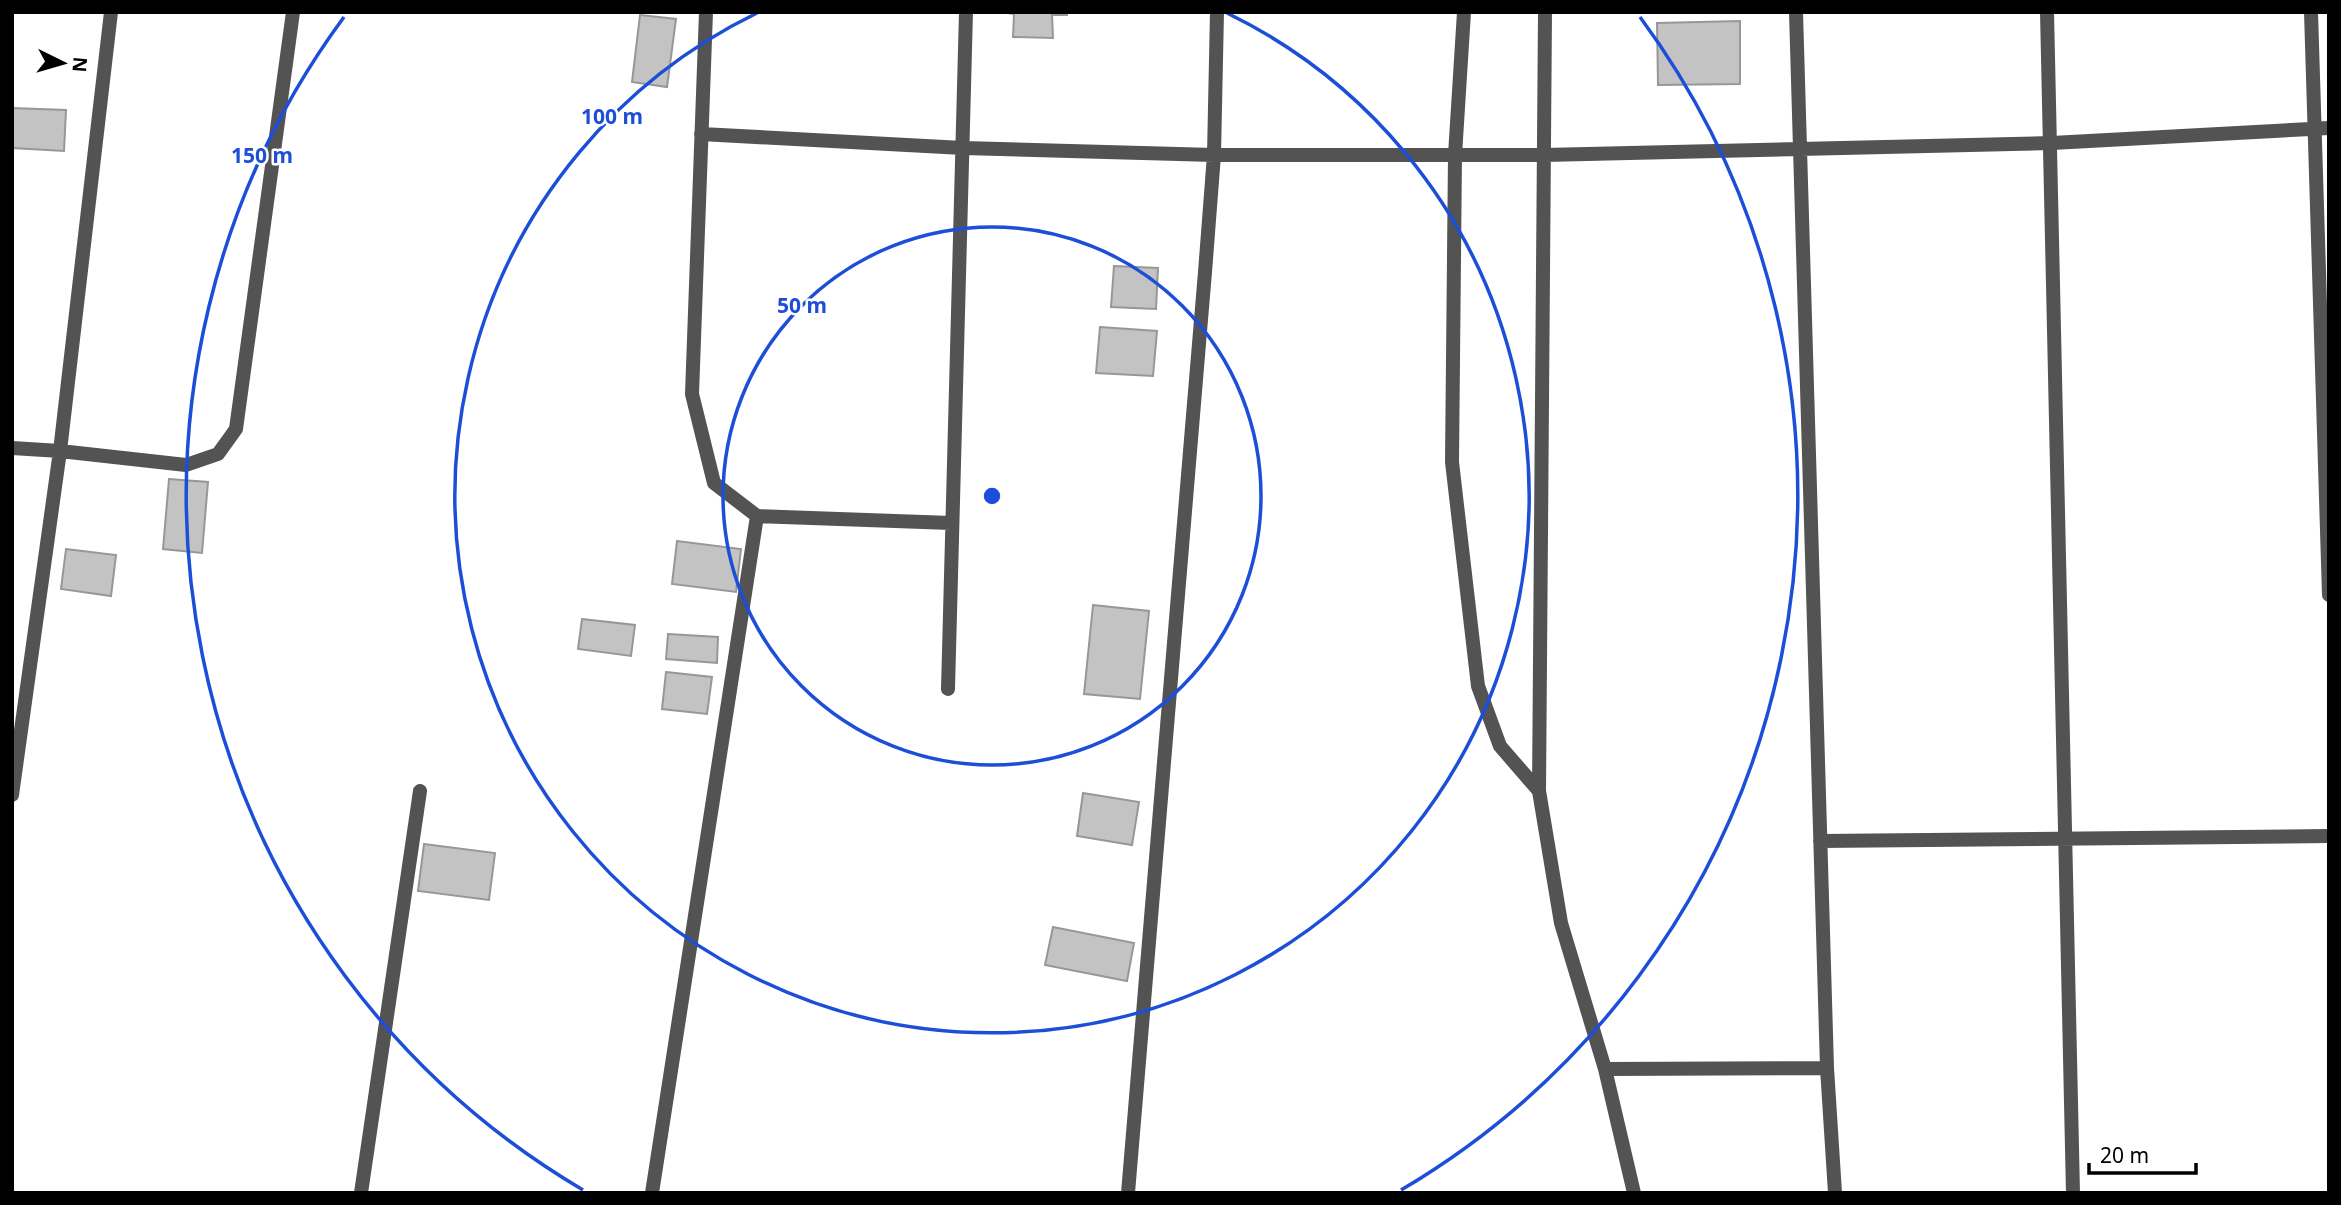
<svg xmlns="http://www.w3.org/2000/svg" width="2341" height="1205" viewBox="0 0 2341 1205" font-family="'Noto Sans',sans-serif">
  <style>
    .building { fill: #c3c3c3; stroke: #979797; stroke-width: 2 }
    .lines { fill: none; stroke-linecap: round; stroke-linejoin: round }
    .minor { stroke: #535353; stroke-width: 14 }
    .ring { fill: none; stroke: #1d4ed8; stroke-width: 3.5 }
    .centre { fill: #1d4ed8; stroke: #fff; stroke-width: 3.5 }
    .ring-label { font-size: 21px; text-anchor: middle; font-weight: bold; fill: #1d4ed8; stroke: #fff; stroke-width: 5; stroke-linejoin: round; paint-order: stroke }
  </style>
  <rect width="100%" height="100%" fill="#fff"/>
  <path class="building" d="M1001,12H1067V15H1052L1053,38L1013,37L1014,14Z
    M640,15L676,19L667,87L632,82Z
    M1740,21V84L1658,85L1657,23Z
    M12,108L66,110L64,151L12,148Z
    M1114,266L1158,268L1156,309L1111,307Z
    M1100,327L1157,331L1153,376L1096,373Z
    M169,479L208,482L202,553L163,549Z
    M677,541L741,549L736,592L672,584Z
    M66,549L116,555L111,596L61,589Z
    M1093,605L1149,611L1140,699L1084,694Z
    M582,619L635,625L631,656L578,649Z
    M668,634L718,637L717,663L666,659Z
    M666,672L712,677L707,714L662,709Z
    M1083,793L1139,802L1132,845L1077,836Z
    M424,844L495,853L489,900L418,891Z
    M1053,927L1134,943L1127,981L1045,965Z"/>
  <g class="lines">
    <path class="minor" d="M111,12L60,451L186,465L218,454L236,429L293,12
      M1464,12L1455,155L1452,462L1478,686L1500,746L1539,791
      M1545,12L1539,791L1561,923L1605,1069L1634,1193
      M1796,12L1827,1068L1835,1193
      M2047,12L2073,1193
      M2311,12L2329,595
      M701,134L963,148L1214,155H1544L2052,143L2329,128
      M12,448L60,451L12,795
      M757,516L951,523
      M948,689L966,12
      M1820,841L2329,836
      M1605,1069L1827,1068
      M361,1193L420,791
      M652,1193L757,516L714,483L692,394L706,12
      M1128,1193L1205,272L1214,155L1217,12"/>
  </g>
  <g class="ring">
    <circle cx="992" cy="496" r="269"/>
    <path d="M1227 13A537 537 0 1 1 757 13"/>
    <path d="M583 1190A806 806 0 0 1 344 17M1640 17A806 806 0 0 1 1401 1190"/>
  </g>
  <circle cx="992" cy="496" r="10" class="centre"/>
  <g class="ring-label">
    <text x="612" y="124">100 m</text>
    <text x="262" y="163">150 m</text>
    <text x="802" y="313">50 m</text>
  </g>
  <rect width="2341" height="1205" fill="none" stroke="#000000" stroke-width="28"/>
  <g transform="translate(63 63) rotate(95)" stroke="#ffffff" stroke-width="5" paint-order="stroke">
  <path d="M0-5L12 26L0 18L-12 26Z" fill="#000000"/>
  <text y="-10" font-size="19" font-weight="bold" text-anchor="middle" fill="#000000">N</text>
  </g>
  <path d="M2089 1163v10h107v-10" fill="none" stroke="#000000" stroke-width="3.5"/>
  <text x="2100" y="1163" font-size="21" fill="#000000" stroke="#ffffff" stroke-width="5" paint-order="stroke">20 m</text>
</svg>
